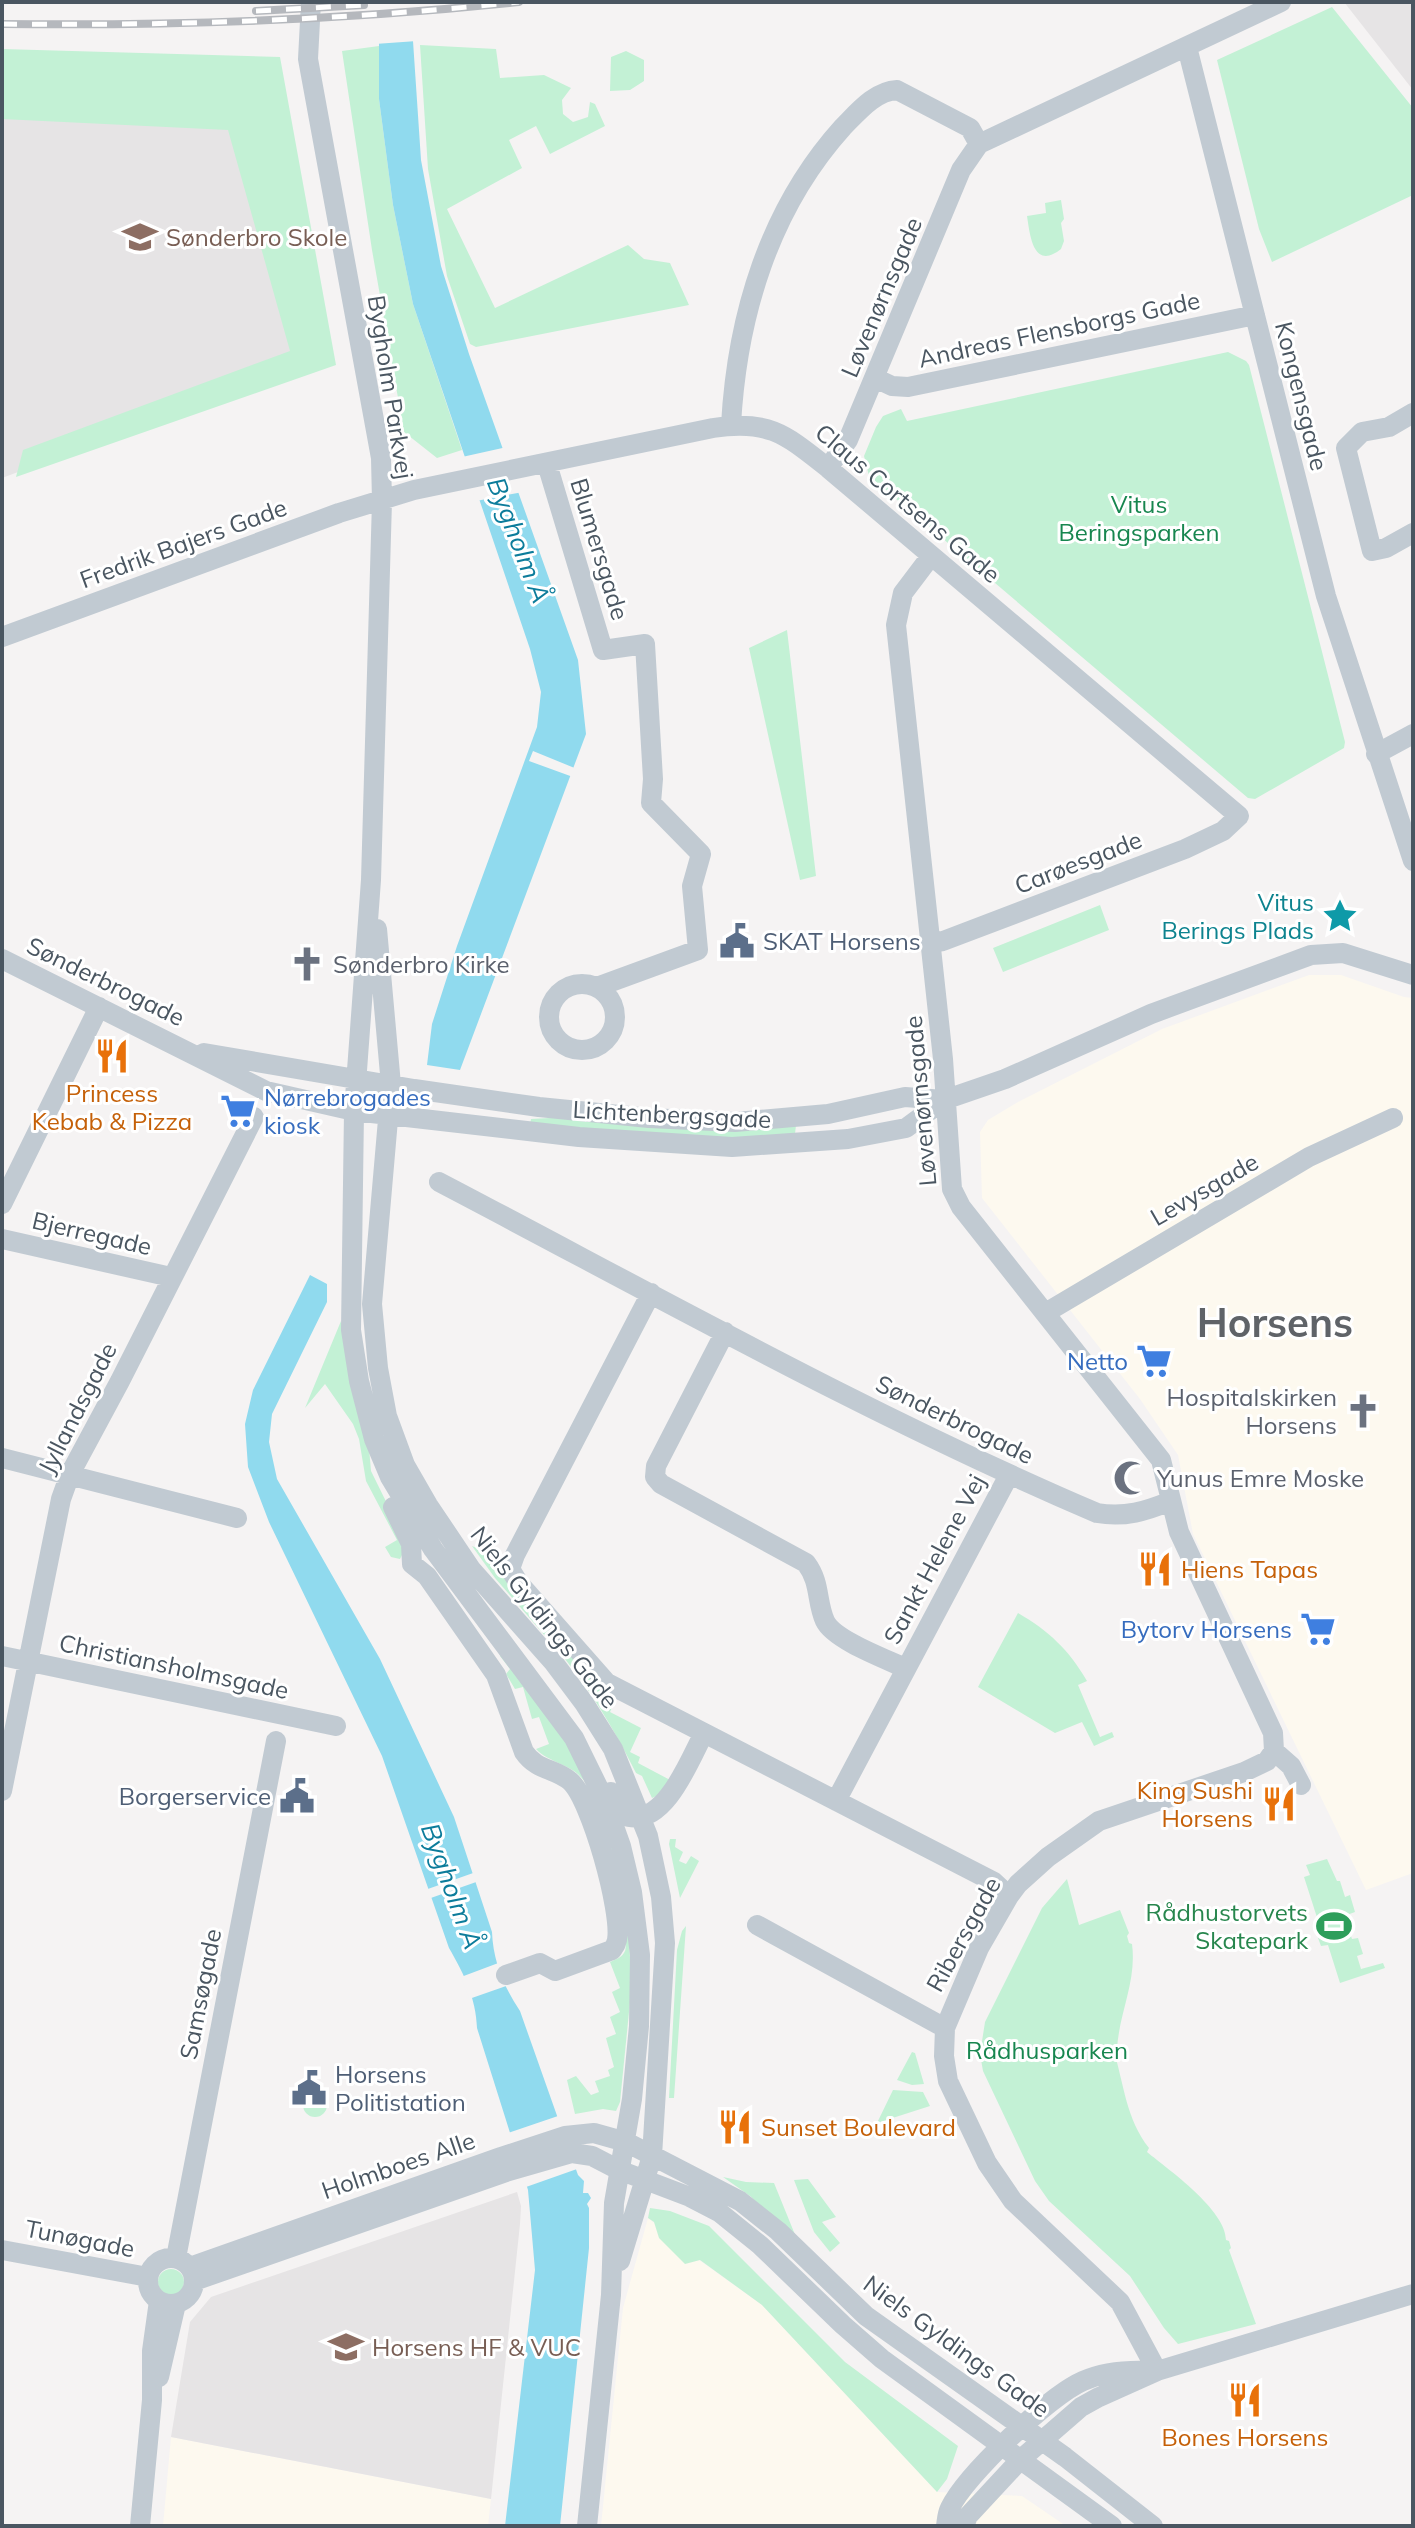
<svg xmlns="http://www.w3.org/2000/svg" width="1415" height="2528" viewBox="0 0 1415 2528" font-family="Mulish,sans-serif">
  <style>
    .commercial { fill: #fdf9ef }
    .education { fill: #e6e4e5 }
    .green { fill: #c3f1d5 }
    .water { fill: #90daee }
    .pier { fill: #f5f3f3 }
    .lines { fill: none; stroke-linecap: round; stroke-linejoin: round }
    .minor { stroke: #c1cad2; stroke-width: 20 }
    .rail-casing { stroke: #b5b8bd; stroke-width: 8 }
    .rail { stroke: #fff; stroke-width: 5; stroke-dasharray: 15; stroke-linecap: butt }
    .labels { text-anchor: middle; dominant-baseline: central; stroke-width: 6; stroke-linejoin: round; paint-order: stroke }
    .education-label { font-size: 24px; fill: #785e54; stroke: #fff; text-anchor: start }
    .street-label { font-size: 24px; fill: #4a5661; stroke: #fff }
    .park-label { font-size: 24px; fill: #17864f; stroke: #fff }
    .culture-label { font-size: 24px; fill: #0d838f; stroke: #fff; text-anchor: end }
    .service-label { font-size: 24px; fill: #4e5e75; stroke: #fff; text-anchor: start }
    .worship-label { font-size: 24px; fill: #5b616d; stroke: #fff; text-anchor: start }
    .food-label { font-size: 24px; fill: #c56008; stroke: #fff }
    .shop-label { font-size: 24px; fill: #366cbe; stroke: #fff; text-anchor: end }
    .leisure-label { font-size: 24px; fill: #27864d; stroke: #fff; text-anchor: end }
    .water-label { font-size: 26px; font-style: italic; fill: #0c7c9b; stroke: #fff }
    .town-label { font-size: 40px; font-weight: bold; fill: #5f6368; stroke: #fff }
  </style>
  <rect width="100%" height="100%" fill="#f5f3f3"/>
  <path class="commercial" d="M1309,975H1341L1404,997L1413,998V1873L1366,1890L1193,1534L1178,1455L1140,1399L982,1198L980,1132L988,1120L1018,1102L1162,1029Z
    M648,2218L699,2260L762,2305L937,2492L1022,2496L1066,2526H601L623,2308Z
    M171,2437L491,2499L488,2526H163Z"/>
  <path class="education" d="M1344,2H1413V90Z
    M2,93L245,111L310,363L2,478Z
    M517,2192L521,2206L520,2224L491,2499L171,2437L190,2322L211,2297Z"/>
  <path class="green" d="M1332,7L1413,108V195L1272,262L1259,229L1217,60Z
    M420,45L496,49L500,78L544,75L571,88L562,100L563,114L573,122L588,117L590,102L595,104L605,126L550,154L536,126L509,140L522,168L447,209L495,308L628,245L644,259L670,263L689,305L476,347L470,344L447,276L428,169Z
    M379,46V99L393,205L413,304L462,450L437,458L404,432L372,250L342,51Z
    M2,49L280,57L336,365L16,477L23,450L290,351L228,130L2,119Z
    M626,51L644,60V81L630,90L610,91L611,57Z
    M1061,200L1064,219L1061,223L1064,241L1061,249C1033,271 1030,235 1027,216L1046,213L1045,203Z
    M1228,352L1246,361L1249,365L1345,742L1344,748L1255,799L1248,798L869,476L864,456L876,427L883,416L901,409L907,421Z
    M787,630L816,876L800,880L749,648Z
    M1100,905L1109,930L1003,972L993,948Z
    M568,1117L796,1125L795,1134L758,1141L530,1125L531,1119Z
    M341,1321L368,1436L371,1471L404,1538V1551L400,1559L391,1557L385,1547L397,1540L366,1481L359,1439L353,1424L325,1384L305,1408Z
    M472,1546L503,1558L499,1570L555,1636L552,1639L546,1637L495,1578Z
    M1018,1613C1049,1631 1069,1650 1087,1681L1078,1685L1100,1737L1112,1732L1114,1737L1094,1746L1082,1722L1055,1733L978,1687Z
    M558,1643L616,1698L610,1712L641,1728L630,1752L640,1757L638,1763L672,1781L661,1794L652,1798L642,1776L636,1773C613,1727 588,1685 554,1646Z
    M505,1653L579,1757L624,1880L632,1982L620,2102L616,2111L603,2109L575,2114L567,2080L576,2076L591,2095L599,2092L595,2081L610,2076L608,2070L614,2067L606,2038L616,2034L610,2017L620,2012L612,1992L620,1988L610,1962C616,1959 622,1958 625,1951C631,1933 597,1803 586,1784C575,1764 550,1764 536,1749L549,1744L539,1717L532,1719L523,1687L515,1689L506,1674L510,1669L500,1656Z
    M670,1839H676L675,1847L683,1852L679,1861L686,1864L691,1856L699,1861L680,1898L669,1844Z
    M1327,1859L1337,1881H1340L1345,1897L1350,1895L1355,1912L1344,1916L1352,1939L1358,1938L1363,1954L1357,1956L1361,1969L1383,1963L1385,1968L1340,1983L1328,1945L1321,1946L1318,1938L1323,1936L1304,1877L1310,1875L1306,1865Z
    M1067,1879L1079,1925L1120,1910L1129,1933L1127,1936L1129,1943L1132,1944C1137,1981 1119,2013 1117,2049L1114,2052C1124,2084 1126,2119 1149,2148L1147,2152C1169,2170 1226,2210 1226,2240L1229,2241L1231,2248L1229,2250L1256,2324L1178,2344L1164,2328L1130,2276L1049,2201L1035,2181L983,2071L980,2054L985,2022L1042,1908Z
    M686,1926L674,2098H669L677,1950L682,1931Z
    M912,2052L915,2053L924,2084L912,2085L897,2080Z
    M893,2090L923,2092L930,2106L877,2123Z
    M303 2105a12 12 0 1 1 24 0a12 12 0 1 1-24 0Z
    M723,2177L746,2182L774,2183L798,2242L750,2196Z
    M808,2179L836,2217L822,2222L840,2243L830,2252L814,2232L794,2180Z
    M650,2208L670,2211L709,2226L845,2362L958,2446L947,2479L937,2492L762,2305L700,2260L685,2264L659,2238L654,2222L648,2218Z
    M158 2282a13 13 0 1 1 26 0a13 13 0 1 1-26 0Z"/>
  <path class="water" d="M379,16L413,41L421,160L441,266L469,354L578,660L586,734L460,1070L427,1065L432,1024L457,946L537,727L541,692L530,649L413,304L393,205L379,99Z
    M310,1275L327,1284V1302L272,1414L269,1442L277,1479L380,1659L454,1817L492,1932C493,1961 504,1987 520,2011L578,2175L584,2181L583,2193H588L591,2198L587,2204L589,2208V2248L560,2526H505L535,2270L528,2190L477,2028C476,1998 464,1974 449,1948L382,1756L269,1522L248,1467L245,1424L253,1390Z"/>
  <path class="pier" d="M377,2H424L417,41L375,44Z
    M507,447L523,492L476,501L462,457Z
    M533,751L577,769L573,777L529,761Z
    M476,1872L479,1881L428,1899L425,1890Z
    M501,1962L509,1985L469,1999L461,1977Z
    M558,2116L577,2169L526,2187L508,2133Z"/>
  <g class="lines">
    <path class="minor" d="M311,2L308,59L381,458L382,501L371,880L354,1111L351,1330L359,1381L374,1439L390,1477L433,1549L574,1738L605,1801L621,1846L632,1892L640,1955L639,2026L632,2099L614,2203L611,2295L587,2526
      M1187,47L1326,596L1413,861
      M875,378L892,386L908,387L1255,315
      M1413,413L1389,427L1362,432L1346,448L1372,551L1386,548L1413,533
      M731,425C737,316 769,209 843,127C858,112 875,91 897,90L970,128L979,144
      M547,464L603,650L645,644L653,779L651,803L701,854L692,886L698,950L597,987
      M828,468L848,440L961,170L979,144L1281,2
      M931,556L903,593L896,625L943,1059L952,1189L961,1207L1161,1460L1179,1532L1273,1733L1274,1751
      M2,637L339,513L414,490L713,428C769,419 786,435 828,468L1239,816L1223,831L1185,849L943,941L930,943
      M1376,754L1413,734
      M377,929L391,1085L372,1304L378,1368L387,1416L405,1465L428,1505L471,1569L554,1663L584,1703L613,1749L648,1836L661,1897L665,1943L652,2156L620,2261
      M2,959L266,1091L354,1111L579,1137L732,1147L848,1139L906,1128L944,1100L1005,1079L1151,1014L1311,955L1343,953L1413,975
      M549 1017a33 33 0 1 1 66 0a33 33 0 1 1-66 0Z
      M204,1053L414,1089L539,1107L649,1118L735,1122L828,1114L905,1097L944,1100
      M439,1182C657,1296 872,1417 1097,1513C1125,1518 1146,1511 1171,1501
      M2,1204L99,1007
      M2,1239L171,1277
      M651,1293L515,1555L510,1569L518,1582L607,1683L994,1882L1009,1896
      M1047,1312L1309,1157L1393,1118
      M725,1332L656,1466L655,1477L661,1484L806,1563C821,1583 816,1601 825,1621C834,1640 886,1659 905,1668
      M2,1458L237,1518
      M393,1507L411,1544L412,1564L427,1576L496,1675L524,1752C537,1771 555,1768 570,1781C591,1799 622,1912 617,1940C616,1945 615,1946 612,1950L555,1971L540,1963L506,1975
      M2,1656L336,1726
      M1274,1751L1291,1766L1301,1785
      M2,1791L61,1499L70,1474L120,1381L254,1117
      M611,1792L620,1810L629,1817C666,1824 690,1759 704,1733
      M836,1801L1009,1475
      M757,1925L945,2028
      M2,2250L148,2277
      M148 2281a23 23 0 1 1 46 0a23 23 0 1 1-46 0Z
      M176,2258L276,1741
      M190,2267L501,2157L565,2136L594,2133L626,2142L740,2201L778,2231L866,2316L1065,2457L1153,2526
      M194,2281L506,2172L572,2153L592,2156L619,2170L690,2197L719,2212L760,2245L843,2325L882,2359L1112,2526
      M1157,2371L1120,2302L1013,2201L987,2163L948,2081L944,2056L945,2028L979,1948L1009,1896L1018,1884L1048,1857L1099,1821L1244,1772L1267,1761L1274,1751
      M159,2377L176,2304
      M140,2526L152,2400V2351L159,2301
      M946,2526C947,2519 947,2514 950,2508C966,2475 1049,2396 1083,2381C1103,2372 1128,2370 1150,2371
      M964,2526L968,2516L1020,2460L1081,2407L1099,2397L1157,2371L1413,2294"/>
    <g class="rail-casing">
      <path id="rail" d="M256,11L364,5
        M2,24C175,26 347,20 519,2"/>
    </g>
    <use href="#rail" class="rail"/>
  </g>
  <defs>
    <g id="school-bare" transform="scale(2.76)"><path d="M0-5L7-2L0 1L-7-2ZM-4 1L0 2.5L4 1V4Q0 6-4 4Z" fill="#8d6e63" stroke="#fff" stroke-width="2.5" paint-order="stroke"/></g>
    <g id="sight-bare" transform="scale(2.76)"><path d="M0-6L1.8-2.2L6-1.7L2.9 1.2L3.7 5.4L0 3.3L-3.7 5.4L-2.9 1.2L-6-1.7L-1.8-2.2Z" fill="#0f9aa8" stroke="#fff" stroke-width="2.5" paint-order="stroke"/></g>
    <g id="civic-bare" transform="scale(2.76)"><path d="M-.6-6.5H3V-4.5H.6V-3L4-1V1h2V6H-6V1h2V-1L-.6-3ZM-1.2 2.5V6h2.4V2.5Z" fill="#5c6f8a" stroke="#fff" stroke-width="2.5" paint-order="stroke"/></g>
    <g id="church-bare" transform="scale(2.76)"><path d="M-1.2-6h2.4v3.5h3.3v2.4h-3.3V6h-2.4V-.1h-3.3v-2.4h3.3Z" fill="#6b7280" stroke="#fff" stroke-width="2.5" paint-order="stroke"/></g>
    <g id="restaurant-bare" transform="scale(2.76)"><path d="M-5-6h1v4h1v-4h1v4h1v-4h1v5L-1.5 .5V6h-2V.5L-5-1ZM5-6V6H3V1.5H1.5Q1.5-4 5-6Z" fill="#e8710a" stroke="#fff" stroke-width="2.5" paint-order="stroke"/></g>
    <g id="supermarket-bare" transform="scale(2.76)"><path d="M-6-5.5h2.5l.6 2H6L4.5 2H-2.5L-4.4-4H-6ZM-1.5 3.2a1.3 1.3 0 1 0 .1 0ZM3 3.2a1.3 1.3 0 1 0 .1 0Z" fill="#3f7fe0" stroke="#fff" stroke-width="2.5" paint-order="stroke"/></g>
    <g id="mosque-bare" transform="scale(2.76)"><path d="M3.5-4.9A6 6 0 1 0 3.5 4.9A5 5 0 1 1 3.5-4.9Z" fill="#6b7280" stroke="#fff" stroke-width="2.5" paint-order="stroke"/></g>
    <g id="stadium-bare" transform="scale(2.76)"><path d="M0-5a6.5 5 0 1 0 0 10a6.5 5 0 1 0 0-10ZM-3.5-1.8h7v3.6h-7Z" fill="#2e9e5b" stroke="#fff" stroke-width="2.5" paint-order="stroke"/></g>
    <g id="university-bare" transform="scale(2.76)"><path d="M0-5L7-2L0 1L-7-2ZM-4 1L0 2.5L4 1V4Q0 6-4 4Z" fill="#8d6e63" stroke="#fff" stroke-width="2.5" paint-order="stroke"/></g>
  </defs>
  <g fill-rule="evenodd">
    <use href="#school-bare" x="140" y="237"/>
    <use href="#sight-bare" x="1340" y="916"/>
    <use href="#civic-bare" x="737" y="941"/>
    <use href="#church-bare" x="307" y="964"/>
    <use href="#restaurant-bare" x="112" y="1056"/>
    <use href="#supermarket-bare" x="238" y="1111"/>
    <use href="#supermarket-bare" x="1154" y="1361"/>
    <use href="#church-bare" x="1363" y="1411"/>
    <use href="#mosque-bare" x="1131" y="1478"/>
    <use href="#restaurant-bare" x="1155" y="1569"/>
    <use href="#supermarket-bare" x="1318" y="1629"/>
    <use href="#civic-bare" x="297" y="1796"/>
    <use href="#restaurant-bare" x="1279" y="1804"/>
    <use href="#stadium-bare" x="1334" y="1926"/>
    <use href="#civic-bare" x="309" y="2088"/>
    <use href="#restaurant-bare" x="735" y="2127"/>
    <use href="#university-bare" x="346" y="2347"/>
    <use href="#restaurant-bare" x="1245" y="2400"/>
  </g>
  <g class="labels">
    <g class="education-label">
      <text x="166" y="237">Sønderbro Skole</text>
      <text x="372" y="2347">Horsens HF &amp; VUC</text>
    </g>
    <g class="street-label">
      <text transform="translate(881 297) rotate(-67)">Løvenørnsgade</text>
      <text transform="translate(1059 329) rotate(-12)">Andreas Flensborgs Gade</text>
      <text transform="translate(391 387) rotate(81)">Bygholm Parkvej</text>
      <text transform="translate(1302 396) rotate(76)">Kongensgade</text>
      <text transform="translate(908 503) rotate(40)">Claus Cortsens Gade</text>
      <text transform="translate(183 543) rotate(-20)">Fredrik Bajers Gade</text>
      <text transform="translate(600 549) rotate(73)">Blumersgade</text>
      <text transform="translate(1078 862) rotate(-21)">Carøesgade</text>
      <text transform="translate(106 981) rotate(26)">Sønderbrogade</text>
      <text transform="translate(920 1101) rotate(-95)">Løvenørnsgade</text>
      <text transform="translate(672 1114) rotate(3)">Lichtenbergsgade</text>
      <text transform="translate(1204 1189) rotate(-30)">Levysgade</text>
      <text transform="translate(92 1233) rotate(13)">Bjerregade</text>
      <text transform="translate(77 1408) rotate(-63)">Jyllandsgade</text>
      <text transform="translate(955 1419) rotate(26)">Sønderbrogade</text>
      <text transform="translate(934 1559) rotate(-62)">Sankt Helene Vej</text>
      <text transform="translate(545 1617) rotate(52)">Niels Gyldings Gade</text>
      <text transform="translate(174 1666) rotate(12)">Christiansholmsgade</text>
      <text transform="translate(963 1934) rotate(-61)">Ribersgade</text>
      <text transform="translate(200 1994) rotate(-79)">Samsøgade</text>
      <text transform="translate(398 2165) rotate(-19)">Holmboes Alle</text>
      <text transform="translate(80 2238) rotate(11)">Tunøgade</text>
      <text transform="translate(957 2346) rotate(36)">Niels Gyldings Gade</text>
    </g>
    <g class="park-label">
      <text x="1139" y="504">Vitus<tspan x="1139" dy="28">Beringsparken</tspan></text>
      <text x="1047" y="2050">Rådhusparken</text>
    </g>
    <g class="culture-label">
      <text x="1314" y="902">Vitus<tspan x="1314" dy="28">Berings Plads</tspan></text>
    </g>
    <g class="service-label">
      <text x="763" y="941">SKAT Horsens</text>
      <text x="271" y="1796" text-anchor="end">Borgerservice</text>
      <text x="335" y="2074">Horsens<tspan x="335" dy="28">Politistation</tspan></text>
    </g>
    <g class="worship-label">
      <text x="333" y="964">Sønderbro Kirke</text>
      <text x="1337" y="1397" text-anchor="end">Hospitalskirken<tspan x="1337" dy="28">Horsens</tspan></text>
      <text x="1157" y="1478">Yunus Emre Moske</text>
    </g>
    <g class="food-label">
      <text x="112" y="1093">Princess<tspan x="112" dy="28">Kebab &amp; Pizza</tspan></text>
      <text x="1181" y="1569" text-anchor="start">Hiens Tapas</text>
      <text x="1253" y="1790" text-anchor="end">King Sushi<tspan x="1253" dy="28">Horsens</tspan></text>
      <text x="761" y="2127" text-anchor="start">Sunset Boulevard</text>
      <text x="1245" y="2437">Bones Horsens</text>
    </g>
    <g class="shop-label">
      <text x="264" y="1097" text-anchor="start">Nørrebrogades<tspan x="264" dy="28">kiosk</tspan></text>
      <text x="1128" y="1361">Netto</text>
      <text x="1292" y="1629">Bytorv Horsens</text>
    </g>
    <g class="leisure-label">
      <text x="1308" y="1912">Rådhustorvets<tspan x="1308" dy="28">Skatepark</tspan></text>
    </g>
    <g class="water-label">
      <text transform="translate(519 540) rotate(69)">Bygholm Å</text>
      <text transform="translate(452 1886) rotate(70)">Bygholm Å</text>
    </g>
    <g class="town-label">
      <text x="1275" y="1322">Horsens</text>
    </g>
  </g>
  <rect width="1415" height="2528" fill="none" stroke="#4a5661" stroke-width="8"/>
</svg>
